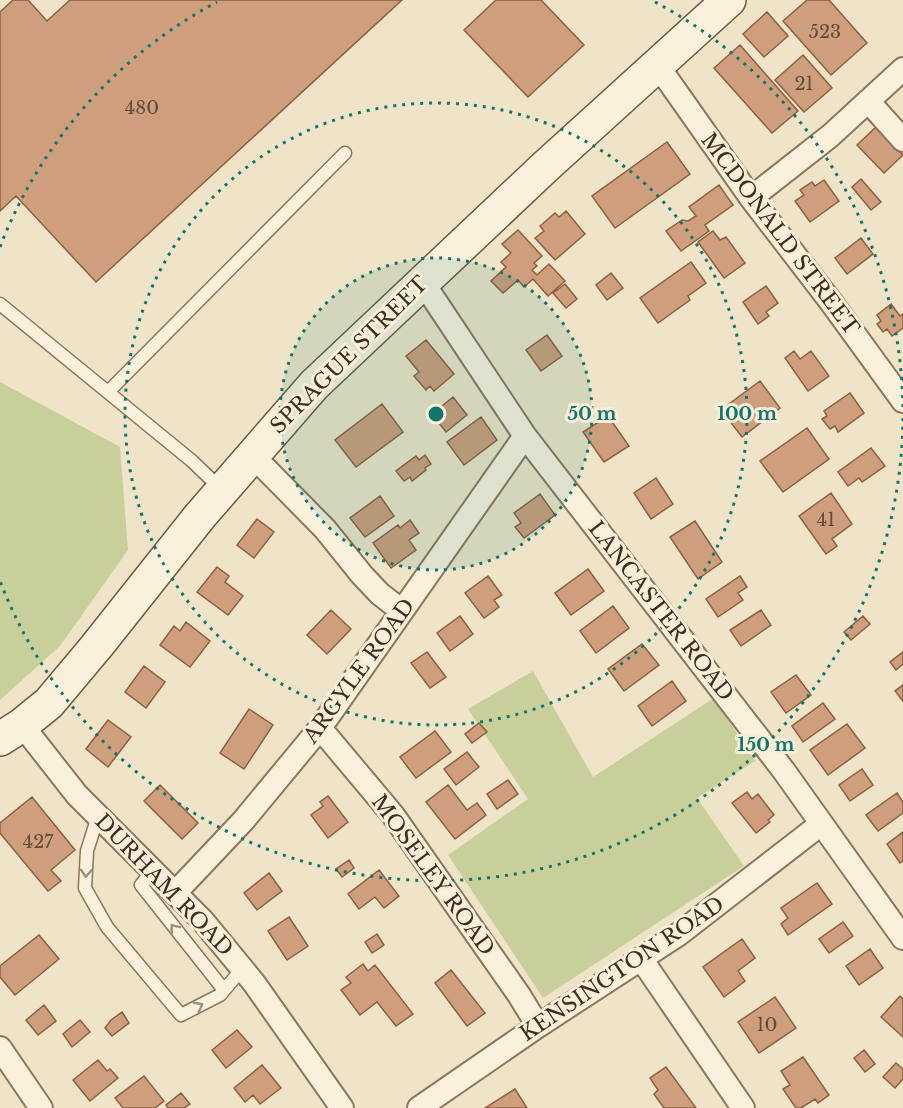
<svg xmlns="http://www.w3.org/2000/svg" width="903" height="1108" viewBox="0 0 903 1108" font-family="'Libre Baskerville',serif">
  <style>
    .green { fill: #c9cf9b }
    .building { fill: #cf9f7d; stroke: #8d5f41; stroke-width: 1.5 }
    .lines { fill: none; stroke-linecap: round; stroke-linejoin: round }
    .service-casing { stroke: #8d765c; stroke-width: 15 }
    .minor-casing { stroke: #8d765c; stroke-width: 26 }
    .secondary-casing { stroke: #6f573f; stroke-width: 36 }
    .service { stroke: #faf1dc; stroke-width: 12 }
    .minor { stroke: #faf1dc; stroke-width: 22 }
    .secondary { stroke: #faf1dc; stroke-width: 33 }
    .oneway { stroke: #9c907e }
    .ring { fill: none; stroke: #0f766e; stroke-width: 3; stroke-dasharray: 3 6 }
    .labels { text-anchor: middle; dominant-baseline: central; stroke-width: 6; stroke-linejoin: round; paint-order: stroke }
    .number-label { font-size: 18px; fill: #624a37 }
    .street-label { font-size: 21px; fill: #3d2e20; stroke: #f7eed8 }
    .centre { fill: #0f766e; stroke: #f7eed8; stroke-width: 3 }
    .ring-label { font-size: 18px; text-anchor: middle; font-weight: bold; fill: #0f766e; stroke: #f7eed8; stroke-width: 6; stroke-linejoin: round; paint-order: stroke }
  </style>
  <rect width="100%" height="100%" fill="#f0e4c8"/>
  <path class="green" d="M0,382L120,447L128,550L60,646L0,700Z
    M533,671L593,777L714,698L755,761L697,798L744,866L543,998L448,855L528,799L468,709Z"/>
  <path class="building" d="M13,0H28L47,21L70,0H402L96,282L16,196L0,211V12Z
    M496,0H541L584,45L528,97L464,30Z
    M807,0H829L867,43L831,75L783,21Z
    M767,12L788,36L764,57L743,34Z
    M740,45L798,111L772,133L714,68Z
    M803,55L832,88L804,112L775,80Z
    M876,127L903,155L884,173L857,145Z
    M667,142L690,174L615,228L592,196Z
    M861,179L881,202L871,210L852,187Z
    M824,180L839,201L810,222L795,201L804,195L800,190L812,182L815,186Z
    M719,185L733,205L705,225L709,231L681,251L666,231L682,220L688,221L696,216L689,207Z
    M566,211L585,234L555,260L535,238L544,231L540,226L555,213L559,217Z
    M518,230L542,256L534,263L537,266L532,270L537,275L549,264L565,281L548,296L533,279L524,287L518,280L503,293L491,281L506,267L501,262L511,253L502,244Z
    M713,231L720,240L726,237L745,263L724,278L698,242Z
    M861,238L873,254L847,274L835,258Z
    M691,262L706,283L688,296L690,300L658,323L640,298Z
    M611,273L623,288L607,300L596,285Z
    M565,284L577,299L566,308L553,293Z
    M766,286L778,303L766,312L769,316L758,324L743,302Z
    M891,304L900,316L903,314V328L892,336L887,329L883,332L877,324L881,321L877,315Z
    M547,335L562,356L541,371L526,350Z
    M426,340L454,374L434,391L430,386L426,390L414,376L419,372L406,356Z
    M794,351L800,359L811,351L829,376L808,391L785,358Z
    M760,381L780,408L742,437L721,410Z
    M850,393L864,413L838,432L835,426L830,429L822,419L827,416L824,411Z
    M453,397L467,415L446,432L432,414Z
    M382,404L403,432L356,467L335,440Z
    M608,416L629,446L604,462L583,432Z
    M481,417L497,440L464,465L447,442Z
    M807,428L829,459L783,492L760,461Z
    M871,448L885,466L862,482L859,478L848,486L838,472Z
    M425,455L431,464L425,468L426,470L412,481L410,477L404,481L396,471L416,456L419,460Z
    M656,478L673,504L651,519L634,493Z
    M831,493L852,524L832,539L837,546L826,554L799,516Z
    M540,494L555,515L524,538L515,527L521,523L514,513Z
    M380,496L394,516L365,537L350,518Z
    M257,519L274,532L254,558L237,545Z
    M410,520L419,533L409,540L416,550L391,568L373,543L398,525L400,528Z
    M695,521L722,562L698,579L670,537Z
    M217,567L229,576L225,582L243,596L228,615L197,592Z
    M588,569L604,591L571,615L555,593Z
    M488,576L502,595L494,600L499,607L484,618L465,593Z
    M740,576L747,587L738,593L743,600L718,617L706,599Z
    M613,606L629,628L596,653L580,631Z
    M331,610L351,629L327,654L307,635Z
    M761,610L771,625L741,646L730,630Z
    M460,616L473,634L450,651L437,633Z
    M863,616L870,624L851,640L844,632Z
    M186,622L210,641L190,667L160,645L174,626L180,631Z
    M642,644L659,665L624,691L608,669Z
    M427,652L446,677L430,688L411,663Z
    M903,652V664L896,670L890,662Z
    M144,666L165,682L146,708L125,692Z
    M796,675L811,695L786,713L771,692Z
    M672,681L686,701L652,726L638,706Z
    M903,685V701L895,691Z
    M823,703L835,719L803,742L792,726Z
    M249,709L273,725L244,769L220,753Z
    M108,720L131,737L108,767L86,749Z
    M479,723L487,732L472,743L465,734Z
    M847,724L865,748L828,775L810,750Z
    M435,731L451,752L416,778L400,757Z
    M467,752L479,767L456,785L444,769Z
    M862,769L873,785L850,801L839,785Z
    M508,780L518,794L497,809L487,794Z
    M160,785L198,823L182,839L144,801Z
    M448,785L467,810L477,803L486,815L455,839L426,802Z
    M747,792L752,799L758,794L774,815L768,820L770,822L756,833L732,803Z
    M897,793L903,802V813L878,831L866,815Z
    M328,796L348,822L328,838L311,815L323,806L320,802Z
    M32,797L75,850L51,870L61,881L48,891L0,833V823Z
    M903,832V861L900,863L887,844Z
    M349,860L354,868L342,877L336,869Z
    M379,870L399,896L384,908L375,897L359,909L348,894Z
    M269,873L282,891L257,910L244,893Z
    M817,883L832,904L788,935L781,924L788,918L781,908Z
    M289,917L308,946L287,960L268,931Z
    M843,922L853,936L829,953L819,939Z
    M377,934L384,945L372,953L365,942Z
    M39,935L59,959L15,995L0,977V966Z
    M742,939L755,958L738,971L745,981L724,997L703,967Z
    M870,949L883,968L859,985L846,966Z
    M363,964L368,971L375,965L413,1014L396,1026L377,1002L360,1015L341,990L351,983L346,977Z
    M451,970L485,1013L467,1026L435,983Z
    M900,996L903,999V1037L881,1017Z
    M775,997L796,1028L759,1053L738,1022Z
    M44,1005L56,1021L38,1035L26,1020Z
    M122,1012L129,1023L112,1036L105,1028L111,1020Z
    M80,1020L90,1032L72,1047L63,1034Z
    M237,1030L252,1047L226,1068L212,1050Z
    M864,1050L875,1064L865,1072L854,1058Z
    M803,1057L829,1095L818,1103L815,1099L801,1108H796L783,1089L790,1085L781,1071Z
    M98,1060L107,1071L110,1069L118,1078L90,1101L73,1080Z
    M896,1063L903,1069V1079L895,1088L883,1077Z
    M262,1065L281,1088L260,1104L253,1095L245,1102L234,1088Z
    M666,1067L696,1108H664L654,1094L658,1090L650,1078Z
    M144,1076L164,1101L155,1108H123L115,1098Z
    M515,1089L527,1108H485Z
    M181,1093L190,1104L184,1108H168L166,1105Z"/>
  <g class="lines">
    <g class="service-casing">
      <path id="service" d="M0,304L192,461L222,490
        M109,391L345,153
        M98,816L87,851L85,888L107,927L181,1015L220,995L242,969
        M153,870L141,885L224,990"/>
    </g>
    <g class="minor-casing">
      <path id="minor" d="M658,66L751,198L831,302L903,401
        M868,101L903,140
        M751,198L830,136L903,69
        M422,281L525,436L784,771L903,938
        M252,455L325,529L362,575L380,594L402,611
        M22,725L77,795L203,921L254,983L342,1108
        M320,728L393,815L519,995L538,1026
        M175,893L243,821L320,728L525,436
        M642,960L743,1108
        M0,1048L41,1108
        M419,1108L538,1026L679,934L821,824"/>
    </g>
    <g class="secondary-casing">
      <path id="secondary" d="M0,739L22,725L49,703L96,647L200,516L314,385L545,167L729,0"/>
    </g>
    <use href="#service" class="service"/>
    <use href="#minor" class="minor"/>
    <use href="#secondary" class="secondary"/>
  </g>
  <defs><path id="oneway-chevron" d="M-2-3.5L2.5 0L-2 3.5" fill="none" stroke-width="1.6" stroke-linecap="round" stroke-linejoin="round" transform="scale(1.5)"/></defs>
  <g class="oneway">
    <use href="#oneway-chevron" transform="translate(86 873) rotate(93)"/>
    <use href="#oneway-chevron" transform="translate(174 928) rotate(-128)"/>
    <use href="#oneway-chevron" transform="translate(199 1006) rotate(-28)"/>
  </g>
  <circle cx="436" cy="414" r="156" fill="#0f766e" fill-opacity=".12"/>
  <g class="ring">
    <circle cx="436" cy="414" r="156"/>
    <circle cx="436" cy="414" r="311"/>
    <path d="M903 418A467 467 0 0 1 0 581M0 247A467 467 0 0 1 217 2M655 2A467 467 0 0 1 903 410"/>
  </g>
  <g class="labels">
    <g class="number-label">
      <text x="825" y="32">523</text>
      <text x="804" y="84">21</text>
      <text x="142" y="108">480</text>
      <text x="826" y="520">41</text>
      <text x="38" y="842">427</text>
      <text x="767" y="1025">10</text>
    </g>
    <g class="street-label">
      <text transform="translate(780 234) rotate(53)">MCDONALD STREET</text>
      <text transform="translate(349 355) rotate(-45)">SPRAGUE STREET</text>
      <text transform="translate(661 611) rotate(52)">LANCASTER ROAD</text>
      <text transform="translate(359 671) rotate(-54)">ARGYLE ROAD</text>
      <text transform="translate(433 875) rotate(54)">MOSELEY ROAD</text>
      <text transform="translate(164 885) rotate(46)">DURHAM ROAD</text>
      <text transform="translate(622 969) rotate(-34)">KENSINGTON ROAD</text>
    </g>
  </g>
  <circle cx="436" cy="414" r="9" class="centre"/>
  <g class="ring-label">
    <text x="592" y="420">50 m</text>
    <text x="747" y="420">100 m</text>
    <text x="766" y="751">150 m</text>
  </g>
</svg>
